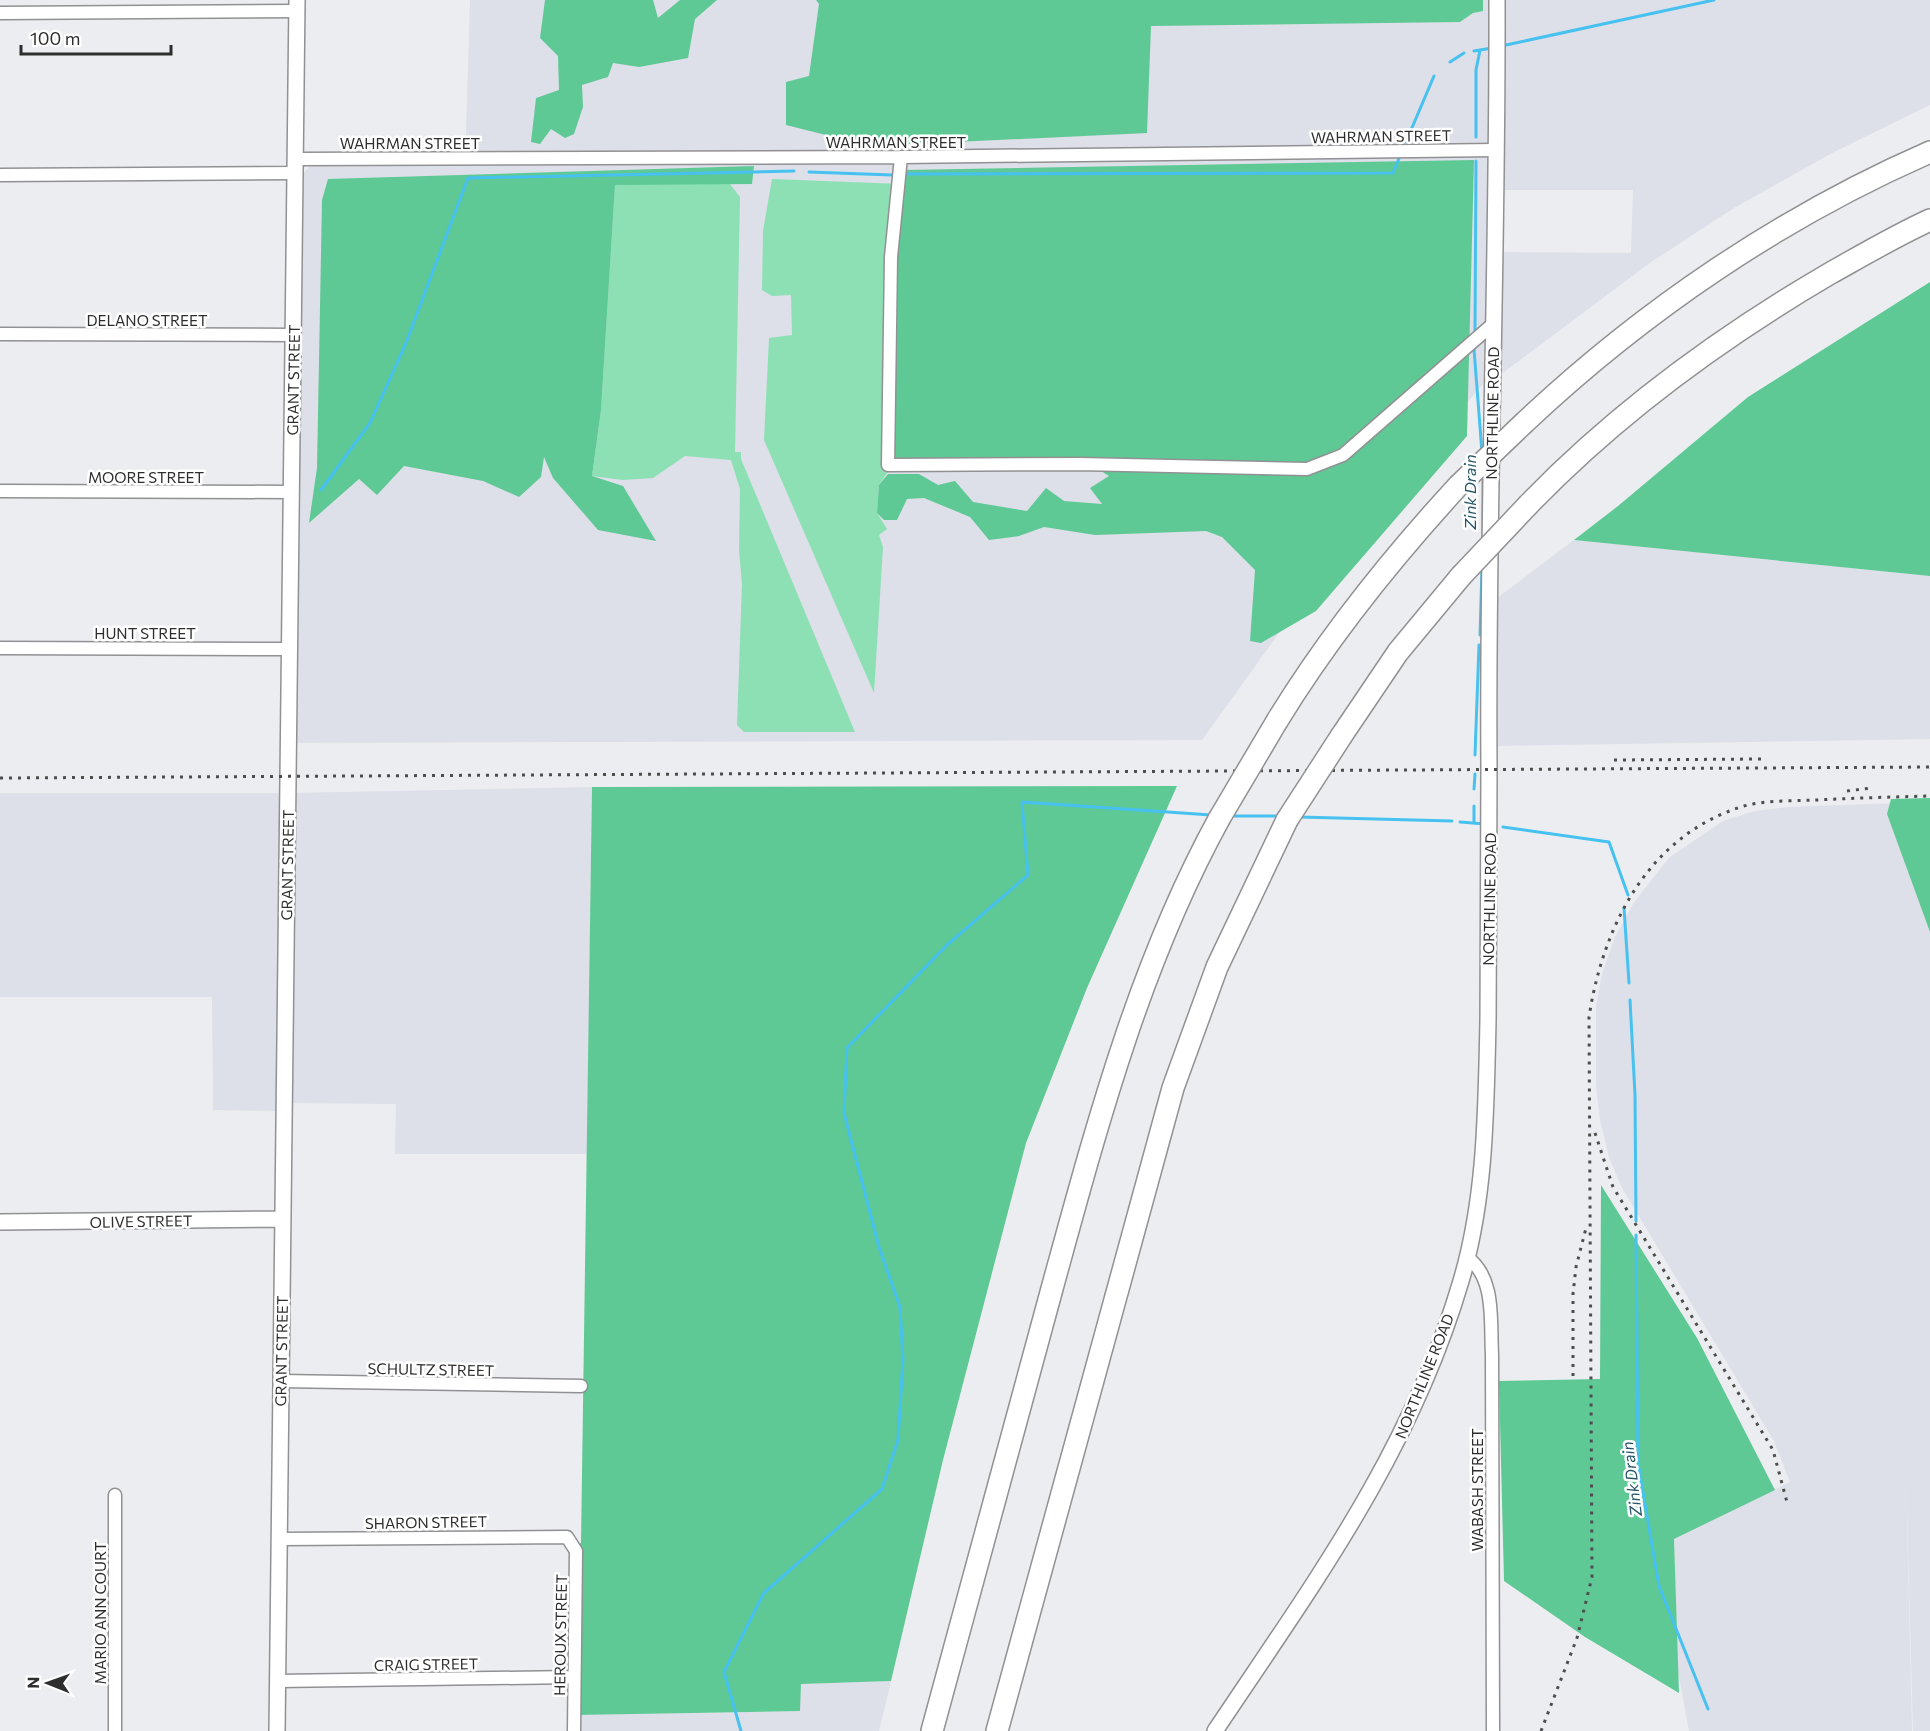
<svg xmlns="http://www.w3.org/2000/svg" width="1930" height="1731" viewBox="0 0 1930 1731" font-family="Commissioner,sans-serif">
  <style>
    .built { fill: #dddfe9 }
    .green { fill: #8ce0b4 }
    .forest { fill: #5ec995 }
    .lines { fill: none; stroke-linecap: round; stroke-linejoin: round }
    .stream { stroke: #46c1f0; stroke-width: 3 }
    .minor-casing { stroke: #919194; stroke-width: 15 }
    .tertiary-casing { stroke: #919194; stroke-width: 18 }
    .motorway-casing { stroke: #919194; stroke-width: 24 }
    .minor { stroke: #fff; stroke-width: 12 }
    .tertiary { stroke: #fff; stroke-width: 15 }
    .motorway { stroke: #fff; stroke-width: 21 }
    .rail { stroke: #4d4d4e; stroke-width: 3; stroke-dasharray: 3 6; stroke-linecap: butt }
    .motorway-bridge-casing { stroke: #919194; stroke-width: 24; stroke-linecap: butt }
    .motorway-bridge { stroke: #fff; stroke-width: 21 }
    .labels { text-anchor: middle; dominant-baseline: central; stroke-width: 5; stroke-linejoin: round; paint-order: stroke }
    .street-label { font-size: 15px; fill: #2e2e2f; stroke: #fff }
    .water-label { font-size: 16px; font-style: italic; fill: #245569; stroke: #fff }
  </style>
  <rect width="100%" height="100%" fill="#ecedf0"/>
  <path class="built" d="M470,0H1490L1485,382L1343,544L1202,740L291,743L301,176L309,167L329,163L465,165Z
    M1501,0H1930V105L1834,152L1734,208L1651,262L1496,378L1498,252L1631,253L1633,190H1498Z
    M1574,540L1930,576V739L1496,746V599Z
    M592,787L587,1154H395L396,1104L288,1103L292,793Z
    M0,793H281L277,1111L213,1110L212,997H0Z
    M1930,802V1731H1913L1905,1435L1912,1731H1689L1677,1666L1674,1539L1790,1482L1774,1441L1622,1188L1609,1157L1600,1120L1596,1085V1006L1602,974L1615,937L1633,904L1652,879L1670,857L1723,821L1755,811L1788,807Z
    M891,1681L879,1731H576V1715L799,1711L800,1684Z"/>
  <path class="green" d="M772,179L901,184L897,354L893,364L896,460L879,485L877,513L887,529L879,535L883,547L874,693L764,440L769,338L792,335L791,295L772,296L762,290L763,231Z
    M615,184H730L740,197L735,452H741V459L855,732H744L737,725L742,584L739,550L740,489L731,460L685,456L653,478L623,480L592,476L601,410Z"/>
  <path class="forest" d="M545,0H653L658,18L680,0H717L695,19L688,58L639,67L613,63L608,77L582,85L583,107L574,134L565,138L551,129L540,144L531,142L536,98L559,90L558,56L540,38Z
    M816,0H1483V11L1473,13L1460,22L1151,26L1147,133L870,146L786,125V82L809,76L819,4Z
    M1474,160L1467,436L1316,611L1261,643L1250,641L1255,570L1222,537L1206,531L1095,535L1044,527L1019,536L989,540L970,517L924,498L907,499L897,520H884L877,513L879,485L888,474H919L938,485L955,481L973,502L1027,511L1046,488L1064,501L1102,504L1090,488L1109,476L1088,463L896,460L894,458L893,364L897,354L898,221L903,170Z
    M754,166L752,184L615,185L601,410L592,476L623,486L656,541L598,530L553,478L544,457L541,477L519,497L483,481L404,466L377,495L359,479L309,523L317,468L322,200L328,179Z
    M1930,282V576L1574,540L1618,506L1748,397Z
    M1177,786L1087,988L1026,1143L943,1460L891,1681L801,1684L800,1711L576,1715L577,1544L581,1543L592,787Z
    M1930,798V932L1887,814L1891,799Z
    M1601,1185L1697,1338L1775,1490L1674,1539L1679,1693L1585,1637L1504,1581L1499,1381L1600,1379Z"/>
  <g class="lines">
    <path class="stream" d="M1506,45L1714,0
      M1474,51L1492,48
      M1450,62L1464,53
      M1411,130L1434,76
      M1476,137V70L1480,50
      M1406,142L1407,139
      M809,172L892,175
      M903,174L1393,173L1400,156
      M1475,331L1476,161
      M1474,349L1482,453
      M321,490L370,423L406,343L468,178L794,171
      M1483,540V475
      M1480,635L1482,568
      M1475,755L1479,645
      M1474,789L1475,774
      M1230,816H1280
      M1299,817L1452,821
      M1460,822L1485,824
      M1474,822V806
      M1503,827L1609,842L1628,895
      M1624,908L1629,983
      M1630,1000L1635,1095L1636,1221
      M1636,1235L1638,1463L1659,1586L1708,1709
      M741,1731L724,1672L764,1593L882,1489L898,1440L903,1360L900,1307L879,1247L844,1113L847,1048L947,945L1028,875L1022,802L1211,815"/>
    <g class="minor-casing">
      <path id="minor" d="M0,13L297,11
        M901,157L891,257L888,465L1080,464L1307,469L1343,455L1493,324
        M297,159L901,157L1495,150
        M0,175L296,173
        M0,334L294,335
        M0,491L291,492
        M0,648L289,649
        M1467,1257C1496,1278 1490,1321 1492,1354L1493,1731
        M281,1381L581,1386
        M279,1539L567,1537L576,1551L574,1731
        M277,1681L574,1677
        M115,1731V1495"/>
    </g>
    <g class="tertiary-casing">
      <path id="tertiary" d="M0,1222L282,1219
        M277,1731L297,0
        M1215,1731C1313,1584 1410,1454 1461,1281C1486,1197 1486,1108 1488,1021C1489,937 1489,853 1489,768C1487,512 1498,256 1497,0"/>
    </g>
    <g class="motorway-casing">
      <path id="motorway" d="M1525,422C1643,311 1781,217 1930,152
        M1529,504C1618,412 1718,339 1829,274C1863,255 1895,236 1930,220
        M1277,721C1329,636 1391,559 1458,486
        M1342,735L1398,652L1461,576
        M932,1731C972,1582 1013,1434 1053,1285C1097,1125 1139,965 1219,819
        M997,1731L1173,1088L1217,967L1287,820"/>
    </g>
    <use href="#minor" class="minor"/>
    <use href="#tertiary" class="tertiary"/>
    <use href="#motorway" class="motorway"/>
    <path class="rail" d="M1614,760L1761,759
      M0,778L1930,767
      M1847,791L1871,788
      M1595,1133L1613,1187L1773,1450L1788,1506
      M1573,1376V1294L1576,1267L1586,1228
      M1541,1731L1577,1638L1592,1577L1589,1017C1603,926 1648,835 1744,806C1767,800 1793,801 1816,800C1854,798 1892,797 1930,796"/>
    <g class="motorway-bridge-casing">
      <path id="motorway-bridge" d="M1458,486L1525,422
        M1461,576L1529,504
        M1219,819L1277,721
        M1287,820L1342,735"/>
    </g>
    <use href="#motorway-bridge" class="motorway-bridge"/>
  </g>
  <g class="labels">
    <g class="street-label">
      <text transform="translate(1381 136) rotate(-1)">WAHRMAN STREET</text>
      <text x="896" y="142">WAHRMAN STREET</text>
      <text x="410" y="143">WAHRMAN STREET</text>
      <text x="147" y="320">DELANO STREET</text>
      <text transform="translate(293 380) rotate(-89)">GRANT STREET</text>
      <text transform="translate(1492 413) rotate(-89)">NORTHLINE ROAD</text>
      <text x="146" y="477">MOORE STREET</text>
      <text x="145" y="633">HUNT STREET</text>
      <text transform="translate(287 865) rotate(-89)">GRANT STREET</text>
      <text transform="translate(1489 899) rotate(-89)">NORTHLINE ROAD</text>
      <text transform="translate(141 1221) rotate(-1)">OLIVE STREET</text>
      <text transform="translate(281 1351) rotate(-89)">GRANT STREET</text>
      <text transform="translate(431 1369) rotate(1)">SCHULTZ STREET</text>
      <text transform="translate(1424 1376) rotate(-68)">NORTHLINE ROAD</text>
      <text transform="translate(1477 1490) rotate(-90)">WABASH STREET</text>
      <text transform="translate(426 1522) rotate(-1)">SHARON STREET</text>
      <text transform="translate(100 1613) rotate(-90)">MARIO ANN COURT</text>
      <text transform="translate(560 1635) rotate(-89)">HEROUX STREET</text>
      <text transform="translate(426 1664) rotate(-1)">CRAIG STREET</text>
    </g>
    <g class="water-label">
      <text transform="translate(1469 492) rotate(-90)">Zink Drain</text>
      <text transform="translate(1631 1479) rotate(-97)">Zink Drain</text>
    </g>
  </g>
  <g transform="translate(48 1683) rotate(271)" stroke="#ffffff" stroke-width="4.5" paint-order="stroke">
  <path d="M0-4.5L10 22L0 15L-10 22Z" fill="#2e2e2f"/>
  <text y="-9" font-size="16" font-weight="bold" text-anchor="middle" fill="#2e2e2f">N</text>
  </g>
  <path d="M21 45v9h150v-9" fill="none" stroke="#2e2e2f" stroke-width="3"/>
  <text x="30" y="45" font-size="18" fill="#2e2e2f" stroke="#ffffff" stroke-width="4.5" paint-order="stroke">100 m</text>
</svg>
